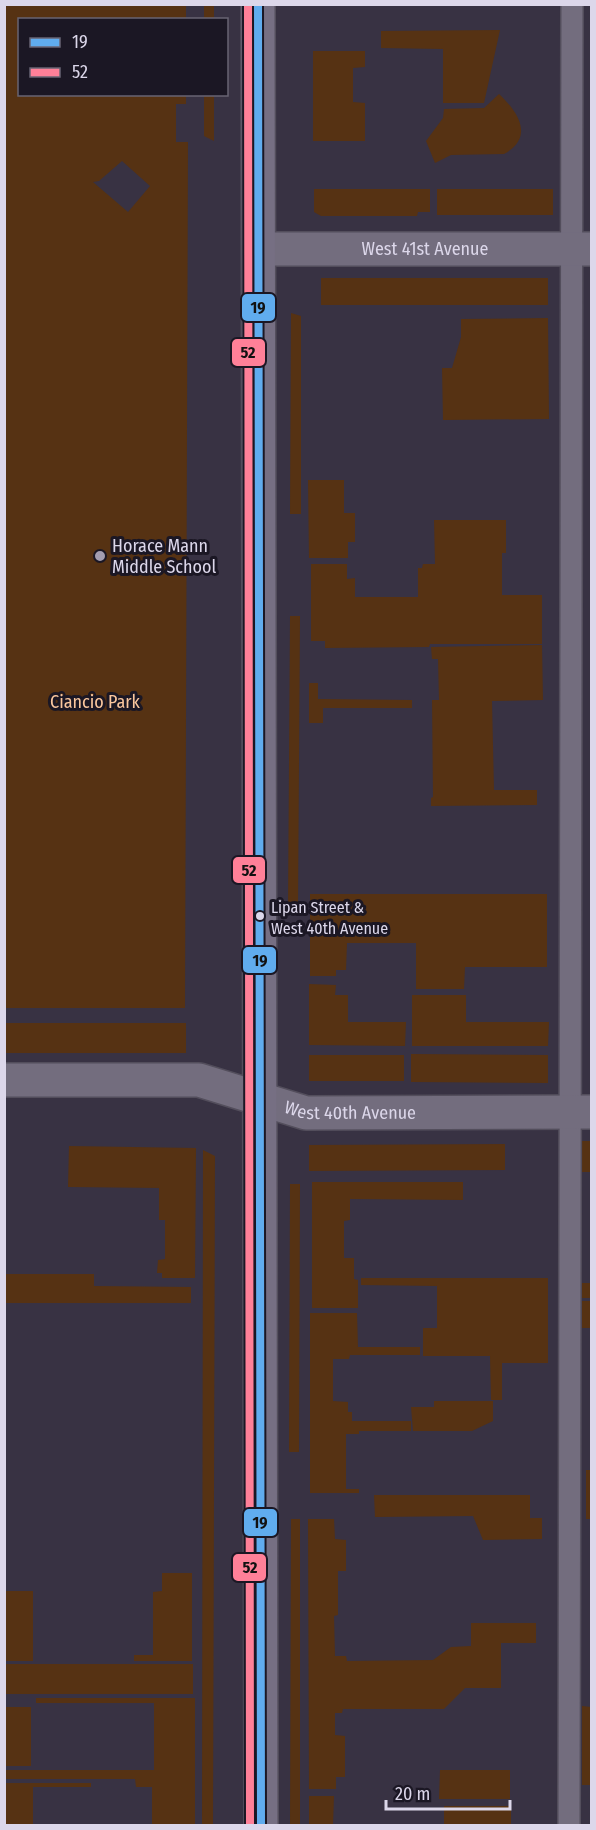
<svg xmlns="http://www.w3.org/2000/svg" width="596" height="1830" viewBox="0 0 596 1830" font-family="'Fira Sans Condensed',sans-serif">
  <style>
    .green { fill: #563213; fill-rule: evenodd }
    .lines { fill: none; stroke-linecap: round; stroke-linejoin: round }
    .lane-casing { stroke: #534e5c; stroke-width: 24 }
    .street-casing { stroke: #534e5c; stroke-width: 36 }
    .secondary-casing { stroke: #534e5c; stroke-width: 36 }
    .lane { stroke: #736d7e; stroke-width: 21 }
    .street { stroke: #736d7e; stroke-width: 33 }
    .secondary { stroke: #766f83; stroke-width: 33 }
    .bus-1-casing { stroke: #1b1724; stroke-width: 12 }
    .bus-2-casing { stroke: #1b1724; stroke-width: 12 }
    .bus-1 { stroke: #60acee; stroke-width: 8 }
    .bus-2 { stroke: #ff8098; stroke-width: 8 }
    .poi-dot { fill: #a39db0; stroke: #1b1724; stroke-width: 2 }
    .bus-dot { fill: #dcd7ea; stroke: #1b1724; stroke-width: 2 }
    .labels { text-anchor: middle; dominant-baseline: central; stroke-width: 6; stroke-linejoin: round; paint-order: stroke }
    .bus-label { font-size: 16px; fill: #dcd7ea; stroke: #1b1724; text-anchor: start }
    .street-label { font-size: 18px; fill: #dcd7ea; stroke: #1b1724 }
    .poi-label { font-size: 18px; fill: #dcd7ea; stroke: #1b1724; text-anchor: start }
    .park-label { font-size: 18px; fill: #fbc79e; stroke: #1b1724 }
    .line-badge { stroke: #1b1724; stroke-width: 2 }
    .pale-badge-label { font-size: 16px; text-anchor: middle; font-weight: bold; fill: #111 }
  </style>
  <rect width="100%" height="100%" fill="#383243"/>
  <path class="green" d="M5,4L186,5V19L20,20V94L186,95V104H176V142H188L185,1008H5ZM122,161L150,186L128,212L93,182L99,181Z
    M204,5H214V19H204Z
    M500,30L484,103H443V49L381,48V31Z
    M313,51H365V67L353,68V102L365,103V141H313Z
    M499,94C518,112 535,137 504,154L451,155L435,163L426,141L443,118L444,109L484,108Z
    M204,95H214V141L204,136Z
    M314,189H430V212H418L417,216H321L314,212Z
    M437,189H553V215H437Z
    M321,278H548V305H321Z
    M291,313L301,316V514H290Z
    M548,318L549,419L443,420L442,368H452L461,337V319Z
    M308,480H344V513H355V542H348V558H309Z
    M434,520H506V553H502V595H542V644H430L429,647L325,648V641H311V564H347V579L355,578V597H418V568H422L423,564H435Z
    M290,616H300L298,908H288Z
    M542,645L543,700L492,701L494,790H537V805L431,806V798L433,797L432,700H439L438,659H432L431,647Z
    M309,683H318V699L412,700V708H323V723H309Z
    M310,894H547V967H465L464,989H416V943H347L346,970H336V976H310Z
    M309,984L336,985L335,995H348V1022H406L405,1046L309,1045Z
    M412,995H466V1022H549L548,1046H412Z
    M5,1023H186V1053H5Z
    M411,1054L548,1055V1083L411,1082Z
    M309,1055H404V1081H309Z
    M581,1141H591V1172H581Z
    M505,1144V1170L309,1171V1145Z
    M69,1146L196,1148L195,1278H162V1273H157L158,1260L165,1259V1220H159V1188L68,1187Z
    M203,1150L215,1156L213,1826L202,1825Z
    M312,1182H463V1200L350,1199V1220L344,1221V1258H354V1279L358,1280V1308H312Z
    M290,1184H300L299,1452H289Z
    M4,1274H94V1286L191,1287V1303H5Z
    M361,1278H548V1363H502V1400H491L490,1356H423V1328H437V1286L361,1285Z
    M582,1283H591V1298H582Z
    M582,1301H591V1328H582Z
    M310,1313H357L358,1347H420V1355H350L349,1359H333V1401L348,1402V1412H352V1421H411V1431H359V1434H346V1489H359V1493H310Z
    M434,1401H493V1421L472,1431H413L411,1407H434Z
    M586,1470H591V1519H586Z
    M374,1495H530V1518H542V1539L483,1540L473,1516L375,1517Z
    M291,1519H300V1826L290,1825Z
    M308,1519H334L335,1539L346,1540V1571H338V1615L334,1616L335,1656H346L347,1661L433,1660L451,1647L471,1646V1623H536V1643H501V1688H465L444,1709H343L342,1713H335V1735L345,1736V1777H336V1789H309Z
    M162,1573H192V1661H134V1655H153V1592L162,1591Z
    M4,1591H33V1661H5Z
    M5,1664H193V1694H5Z
    M36,1698H195V1825H152V1787H136L135,1779H5V1770H154V1703H36Z
    M582,1706L591,1707V1785H582Z
    M5,1707H31V1766H5Z
    M440,1770H510V1799H439Z
    M5,1783H91V1787H33V1825L5,1826Z
    M309,1796H334L333,1825H309Z
    M444,1806H511V1825H444Z"/>
  <g class="lines">
    <g class="lane-casing">
      <path id="lane" d="M569,1826L572,4"/>
    </g>
    <g class="street-casing">
      <g id="street">
        <path id="s1" d="M260,249H592"/>
        <path id="s2" d="M4,1080H199L306,1113L592,1112"/>
      </g>
    </g>
    <g class="secondary-casing">
      <path id="secondary" d="M258,4L261,1826"/>
    </g>
    <use href="#lane" class="lane"/>
    <use href="#street" class="street"/>
    <use href="#secondary" class="secondary"/>
    <g class="bus-1-casing">
      <path id="bus-1" d="M258,4L261,1826"/>
    </g>
    <g class="bus-2-casing">
      <path id="bus-2" d="M248,4L250,1826"/>
    </g>
    <use href="#bus-1" class="bus-1"/>
    <use href="#bus-2" class="bus-2"/>
  </g>
  <circle class="poi-dot" cx="100" cy="556" r="6"/>
  <circle class="bus-dot" cx="260" cy="916" r="5"/>
  <g class="labels">
    <g class="bus-label">
      <text x="271" y="907">Lipan Street &amp;<tspan x="271" dy="21">West 40th Avenue</tspan></text>
    </g>
    <g class="street-label">
      <text stroke="none"><textPath href="#s1" startOffset="165">West 41st Avenue</textPath></text>
      <text stroke="none"><textPath href="#s2" startOffset="351">West 40th Avenue</textPath></text>
    </g>
    <g class="poi-label">
      <text x="112" y="546">Horace Mann<tspan x="112" dy="21">Middle School</tspan></text>
    </g>
    <g class="park-label">
      <text x="95" y="702">Ciancio Park</text>
    </g>
  </g>
  <g class="line-badge">
    <rect x="241" y="293" width="35" height="29" rx="6" fill="#60acee"/>
    <rect x="231" y="338" width="35" height="29" rx="6" fill="#ff8098"/>
    <rect x="232" y="856" width="34" height="28" rx="6" fill="#ff8098"/>
    <rect x="242" y="946" width="35" height="28" rx="6" fill="#60acee"/>
    <rect x="243" y="1508" width="35" height="29" rx="6" fill="#60acee"/>
    <rect x="232" y="1553" width="35" height="29" rx="6" fill="#ff8098"/>
  </g>
  <g class="pale-badge-label">
    <text x="258" y="313">19</text>
    <text x="248" y="358">52</text>
    <text x="249" y="876">52</text>
    <text x="260" y="966">19</text>
    <text x="260" y="1528">19</text>
    <text x="250" y="1573">52</text>
  </g>
  <rect width="596" height="1830" fill="none" stroke="#dcd7ea" stroke-width="12"/>
  <rect x="18" y="18" width="210" height="78" fill="#1b1724" stroke="#686473" stroke-width="1.5"/>
  <rect x="30" y="38" width="30" height="9" fill="#60acee" stroke="#686473" stroke-width="1.5"/>
  <text x="72" y="48" font-size="18" fill="#dcd7ea">19</text>
  <rect x="30" y="68" width="30" height="9" fill="#ff8098" stroke="#686473" stroke-width="1.5"/>
  <text x="72" y="78" font-size="18" fill="#dcd7ea">52</text>
  <path d="M386 1800v9h124v-9" fill="none" stroke="#dcd7ea" stroke-width="3"/>
  <text x="395" y="1800" font-size="18" fill="#dcd7ea" stroke="#1b1724" stroke-width="4.5" paint-order="stroke">20 m</text>
</svg>
